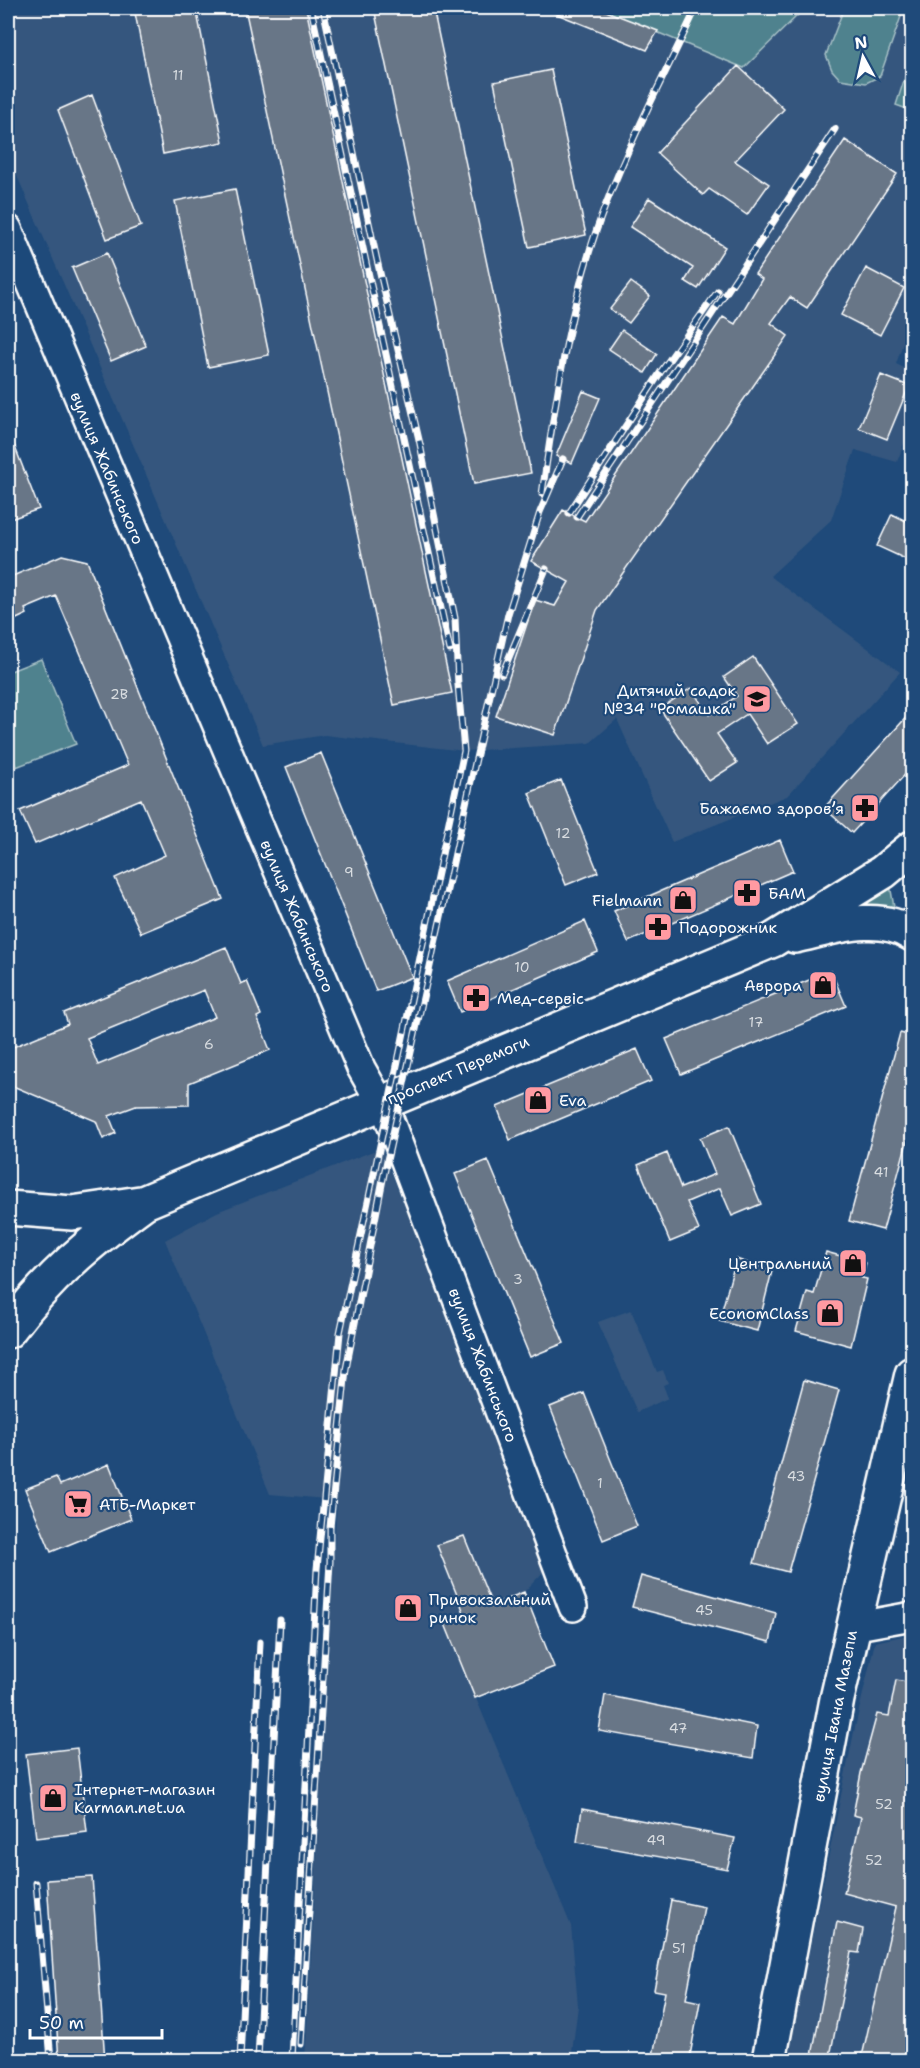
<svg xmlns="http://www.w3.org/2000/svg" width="920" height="2068" viewBox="0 0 920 2068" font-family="'Shantell Sans',sans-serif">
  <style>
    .built { fill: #35577e }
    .green { fill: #4f828e; stroke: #a7c0c6; stroke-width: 1.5 }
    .building { fill: #687687; stroke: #fff; stroke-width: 1.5; fill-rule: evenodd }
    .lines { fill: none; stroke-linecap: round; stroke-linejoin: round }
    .minor-casing { stroke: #fff; stroke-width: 32 }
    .major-casing { stroke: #fff; stroke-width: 38 }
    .minor { stroke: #1f4a7a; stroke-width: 27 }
    .major { stroke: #1f4a7a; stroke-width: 33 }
    .rail-casing { stroke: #fff; stroke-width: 7 }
    .rail { stroke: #1f4a7a; stroke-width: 4.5; stroke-dasharray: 14; stroke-linecap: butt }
    .labels { text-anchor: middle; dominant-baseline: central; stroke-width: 4.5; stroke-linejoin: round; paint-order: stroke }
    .number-label { font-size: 14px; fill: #d9dde1 }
    .street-label { font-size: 16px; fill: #fff; stroke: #1f4a7a }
    .poi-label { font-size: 16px; fill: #fff; stroke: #1f4a7a; text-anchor: start }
  </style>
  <rect width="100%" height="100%" fill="#1f4a7a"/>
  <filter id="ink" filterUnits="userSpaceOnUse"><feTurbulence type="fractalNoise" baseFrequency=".0167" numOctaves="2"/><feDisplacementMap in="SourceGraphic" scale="12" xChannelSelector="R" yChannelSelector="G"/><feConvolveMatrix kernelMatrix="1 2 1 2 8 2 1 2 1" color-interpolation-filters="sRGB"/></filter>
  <g filter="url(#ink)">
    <path class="built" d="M8,8H598L744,68L805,8H912V316L896,364L912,372V423L897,462L855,450L831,520L770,576L900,672L787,796L672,842L617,719L590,743L465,751L325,735L263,745L8,155Z
      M381,1148L551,1564L524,1592L445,1624L571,1926L578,2006L571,2060H305L337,1500L270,1494L165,1240L217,1212Z
      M631,1310L657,1372L663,1370L668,1383L663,1385L668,1398L637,1412L598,1322Z
      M912,1634V2060H787L854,1732L875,1642Z"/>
    <path class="green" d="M598,8H805L744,68Z
      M844,8H904L880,76L866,83L840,79L832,70L826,55Z
      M911,59L912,60V111L896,105Z
      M41,659L76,744L16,767L8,745V672Z
      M890,885L894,907L867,905L864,897Z"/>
    <path class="building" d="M134,8H196L223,142L163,154Z
      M245,8H306L452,693L394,705Z
      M374,8H433L531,473L474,484Z
      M542,8H598L658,31L647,50Z
      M738,66L784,109L735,161L769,184L747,215L709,189L703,195L657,153Z
      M551,70L586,235L529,247L494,82Z
      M92,95L141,226L107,239L58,110Z
      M845,140L897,174L807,308L790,297L771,323L788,336L597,610L555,735L496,716L535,600L555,606L569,582L531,561L563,510L585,521L723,317L735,324L762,279L755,274Z
      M235,189L269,355L208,367L175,201Z
      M649,198L725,247L698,289L685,281L693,268L630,227Z
      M107,253L146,346L111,361L72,268Z
      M866,268L904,288L880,335L841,315Z
      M631,282L650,296L629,323L610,309Z
      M622,330L657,354L645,373L609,349Z
      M881,375L909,386L887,439L859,428Z
      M583,391L600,398L572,463L556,456Z
      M8,429L39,509L8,520Z
      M892,514L912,524V562L877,546Z
      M62,555L87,561L223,899L141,933L115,878L165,855L141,799L35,844L20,811L128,765L56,596L25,609L27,614L8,623V578Z
      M753,657L798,724L767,744L747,714L717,734L737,763L709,781L660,709L691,688L709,715L737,696L724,677Z
      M912,711V767L852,833L824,808Z
      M321,753L412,977L376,991L286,767Z
      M561,780L598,872L566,885L529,793Z
      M780,840L793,871L628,942L614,911Z
      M585,921L598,952L460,1012L447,981Z
      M226,947L241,984L247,981L261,1015L257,1017L270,1050L189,1083V1105L136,1106L109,1116L116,1133L103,1139L96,1121L8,1084V1049L68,1024L64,1013ZM204,990L215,1017L98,1065L87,1038Z
      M831,971L846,1006L681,1074L666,1039Z
      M900,1033L912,1036V1123L883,1230L849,1221Z
      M637,1049L651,1081L510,1140L497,1107Z
      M729,1126L761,1204L732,1216L720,1188L687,1202L699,1230L670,1242L638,1165L667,1153L681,1188L715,1174L700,1138Z
      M488,1160L564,1343L530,1357L455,1174Z
      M826,1252L866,1263L862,1278L867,1279L851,1346L796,1331L807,1292L814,1294Z
      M736,1259L772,1271L757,1331L719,1321Z
      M804,1380L839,1390L788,1572L754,1563Z
      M584,1393L637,1526L603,1540L550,1407Z
      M109,1464L131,1519L51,1552L25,1489L56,1477L60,1485Z
      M464,1536L492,1605L524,1592L554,1667L475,1698L445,1624L465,1615L437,1545Z
      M641,1576L776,1613L770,1642L632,1607Z
      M896,1680L912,1683V2061H861L896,1907L844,1893L861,1817L853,1815L861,1773L877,1714L889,1716Z
      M605,1695L757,1726L753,1758L599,1731Z
      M77,1748L87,1832L36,1838L26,1754Z
      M582,1809L735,1838L727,1869L577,1842Z
      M92,1877L105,2061H59L47,1880Z
      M671,1900L704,1907L686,1999L700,2002L689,2061H652L665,1992L654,1990Z
      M837,1922L863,1929L859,1953L851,1952L829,2061H811Z"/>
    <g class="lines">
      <g class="minor-casing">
        <path id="minor" d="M8,229L361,1068L388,1116L573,1607
          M852,1627L912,1616"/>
      </g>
      <g class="major-casing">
        <path id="major" d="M795,936C832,928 878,911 912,934
          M8,1208L72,1213L140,1203
          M8,1331C48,1277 90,1242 145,1202L773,940L883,872L912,848
          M769,2060L837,1699L912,1374"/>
      </g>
      <use href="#minor" class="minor"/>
      <use href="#major" class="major"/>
      <g class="rail-casing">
        <path id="rail" d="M311,8L450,650
          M542,494C556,397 570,296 606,204C631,139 664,76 694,13L699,8
          M569,513L662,370L718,291
          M577,517L835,129
          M502,674L546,569
          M36,1883L51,2060
          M301,2044L330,1562V1527L346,1369L384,1174L508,614L540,512L563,459
          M240,2060L260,1642
          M258,2060L280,1620
          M292,2060L317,1569L340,1333L464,751L458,685L455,618L420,444L377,260L323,8"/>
      </g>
      <use href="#rail" class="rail"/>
    </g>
  </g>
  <defs>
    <g id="school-square" transform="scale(1.5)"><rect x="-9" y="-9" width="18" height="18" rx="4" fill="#ff9aa2" stroke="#1f4a7a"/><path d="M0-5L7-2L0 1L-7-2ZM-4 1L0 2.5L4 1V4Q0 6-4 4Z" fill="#111"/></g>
    <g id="pharmacy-square" transform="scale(1.5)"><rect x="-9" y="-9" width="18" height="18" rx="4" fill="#ff9aa2" stroke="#1f4a7a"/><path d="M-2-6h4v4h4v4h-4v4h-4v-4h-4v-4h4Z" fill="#111"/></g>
    <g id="shop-square" transform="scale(1.5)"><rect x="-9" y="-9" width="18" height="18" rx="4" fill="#ff9aa2" stroke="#1f4a7a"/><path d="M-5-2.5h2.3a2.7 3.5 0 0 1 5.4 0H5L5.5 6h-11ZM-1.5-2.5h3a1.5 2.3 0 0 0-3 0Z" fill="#111"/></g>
    <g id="supermarket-square" transform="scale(1.5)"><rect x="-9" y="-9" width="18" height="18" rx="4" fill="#ff9aa2" stroke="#1f4a7a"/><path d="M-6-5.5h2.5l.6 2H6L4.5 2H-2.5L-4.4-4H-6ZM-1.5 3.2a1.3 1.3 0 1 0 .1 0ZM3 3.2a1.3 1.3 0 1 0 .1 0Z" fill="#111"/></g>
  </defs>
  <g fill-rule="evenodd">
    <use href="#school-square" x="757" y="699"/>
    <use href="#pharmacy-square" x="865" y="808"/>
    <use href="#pharmacy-square" x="747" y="893"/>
    <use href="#shop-square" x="683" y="900"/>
    <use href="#pharmacy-square" x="658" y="927"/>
    <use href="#shop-square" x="823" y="985"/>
    <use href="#pharmacy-square" x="476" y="998"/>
    <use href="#shop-square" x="538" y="1100"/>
    <use href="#shop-square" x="853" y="1263"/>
    <use href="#shop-square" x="830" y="1313"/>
    <use href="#supermarket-square" x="78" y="1504"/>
    <use href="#shop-square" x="408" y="1608"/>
    <use href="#shop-square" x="53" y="1798"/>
  </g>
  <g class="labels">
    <g class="number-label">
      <text x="178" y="75">11</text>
      <text x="119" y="694">2В</text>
      <text x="563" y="833">12</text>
      <text x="349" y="872">9</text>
      <text x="522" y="967">10</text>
      <text x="756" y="1022">17</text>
      <text x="209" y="1044">6</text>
      <text x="881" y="1172">41</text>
      <text x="518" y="1279">3</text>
      <text x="796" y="1476">43</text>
      <text x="600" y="1483">1</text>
      <text x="704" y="1610">45</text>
      <text x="678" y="1728">47</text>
      <text x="884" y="1804">52</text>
      <text x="656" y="1840">49</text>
      <text x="874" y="1860">52</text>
      <text x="679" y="1948">51</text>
    </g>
    <g class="street-label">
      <text transform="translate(107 468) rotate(67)">вулиця Жабинського</text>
      <text transform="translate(297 916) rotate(67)">вулиця Жабинського</text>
      <text transform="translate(458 1070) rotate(-23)">проспект Перемоги</text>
      <text transform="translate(483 1365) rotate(69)">вулиця Жабинського</text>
      <text transform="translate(835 1716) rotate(-79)">вулиця Івана Мазепи</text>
    </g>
    <g class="poi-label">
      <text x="736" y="690" text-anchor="end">Дитячий садок<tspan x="736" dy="18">№34 "Ромашка"</tspan></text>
      <text x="844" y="808" text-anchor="end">Бажаємо здоровʼя</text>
      <text x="768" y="893">БАМ</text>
      <text x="662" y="900" text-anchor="end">Fielmann</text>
      <text x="679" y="927">Подорожник</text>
      <text x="802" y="985" text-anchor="end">Аврора</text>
      <text x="497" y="998">Мед-сервіс</text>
      <text x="559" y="1100">Eva</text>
      <text x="832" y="1263" text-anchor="end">Центральний</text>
      <text x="809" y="1313" text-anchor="end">EconomClass</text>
      <text x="99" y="1504">АТБ-Маркет</text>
      <text x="429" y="1599">Привокзальний<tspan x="429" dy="18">ринок</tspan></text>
      <text x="74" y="1789">Інтернет-магазин<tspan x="74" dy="18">Karman.net.ua</tspan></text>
    </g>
  </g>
  <rect width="920" height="2068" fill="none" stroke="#1f4a7a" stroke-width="30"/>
  <rect x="15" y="15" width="890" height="2038" fill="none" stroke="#fff" stroke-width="2" filter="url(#ink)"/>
  <g transform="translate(863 57) rotate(352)" stroke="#1f4a7a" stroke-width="4.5" paint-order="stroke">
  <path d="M0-4.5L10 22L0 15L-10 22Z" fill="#ffffff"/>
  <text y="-9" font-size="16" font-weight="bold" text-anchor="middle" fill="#ffffff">N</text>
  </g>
  <path d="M30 2029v9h132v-9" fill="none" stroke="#ffffff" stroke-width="3"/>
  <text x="39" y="2029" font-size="18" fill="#ffffff" stroke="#1f4a7a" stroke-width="4.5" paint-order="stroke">50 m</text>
</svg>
